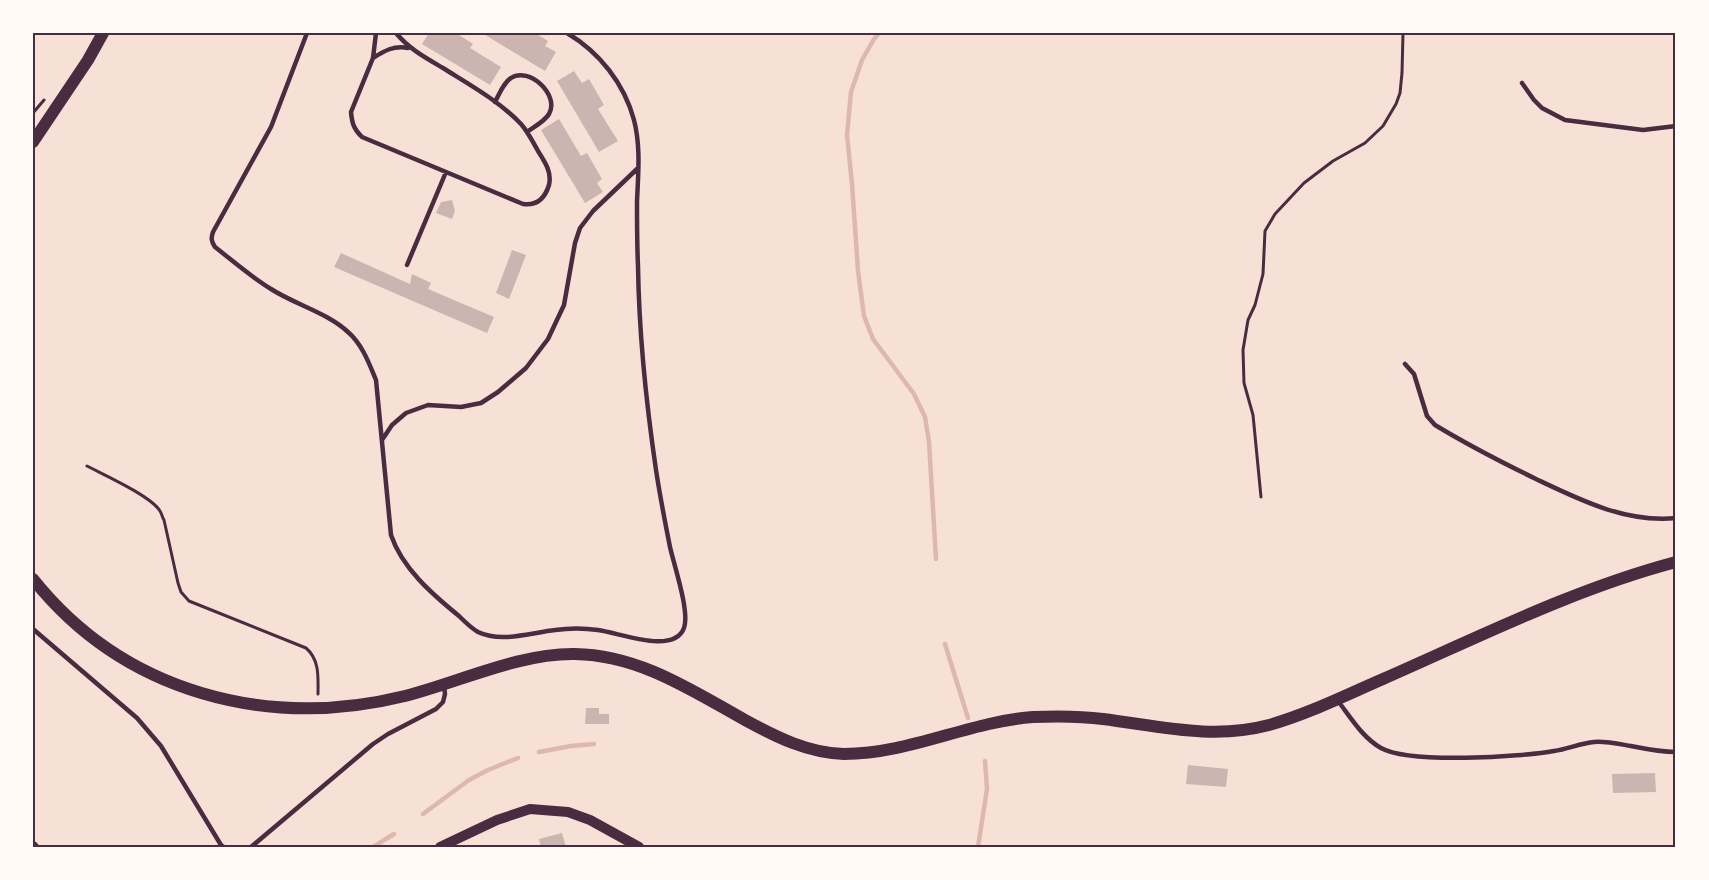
<svg xmlns="http://www.w3.org/2000/svg" width="1709" height="880" viewBox="0 0 1709 880" font-family="'Asap Condensed',sans-serif">
  <style>
    .lines { fill: none; stroke-linecap: round; stroke-linejoin: round }
    .stream { stroke: #dcb8b0; stroke-width: 4.5 }
    .building { fill: #ccb4b1 }
    .path { stroke: #4a2c40; stroke-width: 3 }
    .service { stroke: #4a2c40; stroke-width: 4.5 }
    .tertiary { stroke: #4a2c40; stroke-width: 10 }
    .secondary { stroke: #4a2c40; stroke-width: 12 }
    .neatline { fill: none; stroke: #4a2c40; stroke-width: 2 }
  </style>
  <rect width="100%" height="100%" fill="#f7e1d7"/>
  <g class="lines">
    <path class="stream" d="M879,33L874,39L862,60L851,92L847,135L852,184L858,271L864,316L873,339L914,394L925,417L929,442L936,559
      M945,644L968,718
      M539,752L571,746L594,744
      M423,814L469,780L488,770L518,758
      M373,847L394,834
      M978,847L987,789L985,761"/>
  </g>
  <path class="building" d="M429,33H456L473,44L470,48L501,67L490,85L422,44Z
    M482,33H535L548,41L545,46L556,52L545,71Z
    M574,71L582,83L589,79L604,105L598,109L618,141L599,152L557,81Z
    M559,119L581,156L587,153L602,179L597,183L603,192L585,203L541,130Z
    M452,200L455,211L452,219L436,213L441,202Z
    M512,250L526,255L509,299L496,293Z
    M341,253L410,284L412,274L431,283L428,289L494,317L487,333L334,267Z
    M586,708H599V714H609V724H585Z
    M1188,765L1228,769L1226,787L1186,784Z
    M1655,773L1656,792L1613,793L1612,774Z
    M562,833L566,847H541L539,839Z"/>
  <g class="lines">
    <path class="path" d="M33,113L44,100
      M87,466C104,475 151,496 160,511C162,514 162,517 164,520L178,583L181,592L189,601L306,648C320,660 318,678 318,694
      M1261,497L1253,415L1244,383L1243,350L1248,320L1255,305L1263,274L1265,231L1275,214L1304,183L1333,161L1365,143L1383,126L1396,104L1400,93L1402,73L1403,33"/>
    <path class="service" d="M307,33L271,127L213,232C211,238 211,241 215,247C233,261 251,277 271,289C294,304 328,313 348,332C362,344 369,363 376,380L391,535C402,568 432,594 459,616C464,621 471,628 478,632C501,643 530,633 555,630C569,628 584,628 598,630C620,633 674,655 684,628C690,612 674,565 670,547C665,522 660,496 656,470C646,402 639,334 638,266C637,245 637,224 637,202C638,175 641,147 634,120C624,83 599,52 567,33
      M376,33L373,58L351,112C352,124 354,129 362,137L523,204C537,206 545,198 549,185C552,172 545,162 538,151C533,142 528,132 521,124C499,101 470,85 443,68C426,58 409,49 396,33
      M373,58C384,51 394,45 408,48
      M1522,83L1534,100L1542,108L1565,120L1643,130L1676,126
      M495,102C499,95 503,83 511,78C529,66 560,95 549,114C545,121 534,127 527,132
      M407,265L446,172
      M1405,364L1414,374L1427,416L1435,425C1468,445 1501,462 1536,479C1580,500 1626,523 1676,518
      M382,440L392,425L406,413L428,405L461,407L481,403L498,392L526,368L548,339L564,305L575,243L580,228L593,211L638,168
      M33,629L137,718L161,746L221,845L224,847
      M1338,701C1351,718 1363,738 1381,748C1409,764 1521,757 1554,751C1568,749 1581,743 1594,742C1606,741 1619,744 1631,746C1646,749 1660,752 1676,752
      M251,847L373,744L388,734L436,709L443,702L445,694L444,686"/>
    <path class="tertiary" d="M33,846L34,847
      M440,847L497,820L530,809L568,812L590,820L639,847"/>
    <path class="secondary" d="M33,142L88,60L103,33
      M33,579C124,693 267,730 405,696C460,682 519,653 575,654C639,655 691,690 745,720C776,737 808,753 844,754C909,754 968,722 1033,717C1056,716 1080,716 1103,719C1159,726 1213,740 1269,725C1308,714 1346,695 1383,679C1479,637 1574,589 1676,562"/>
  </g>
  <rect width="1709" height="880" fill="none" stroke="#fffaf5" stroke-width="69"/>
  <rect x="34" y="34" width="1640" height="812" class="neatline"/>
</svg>
